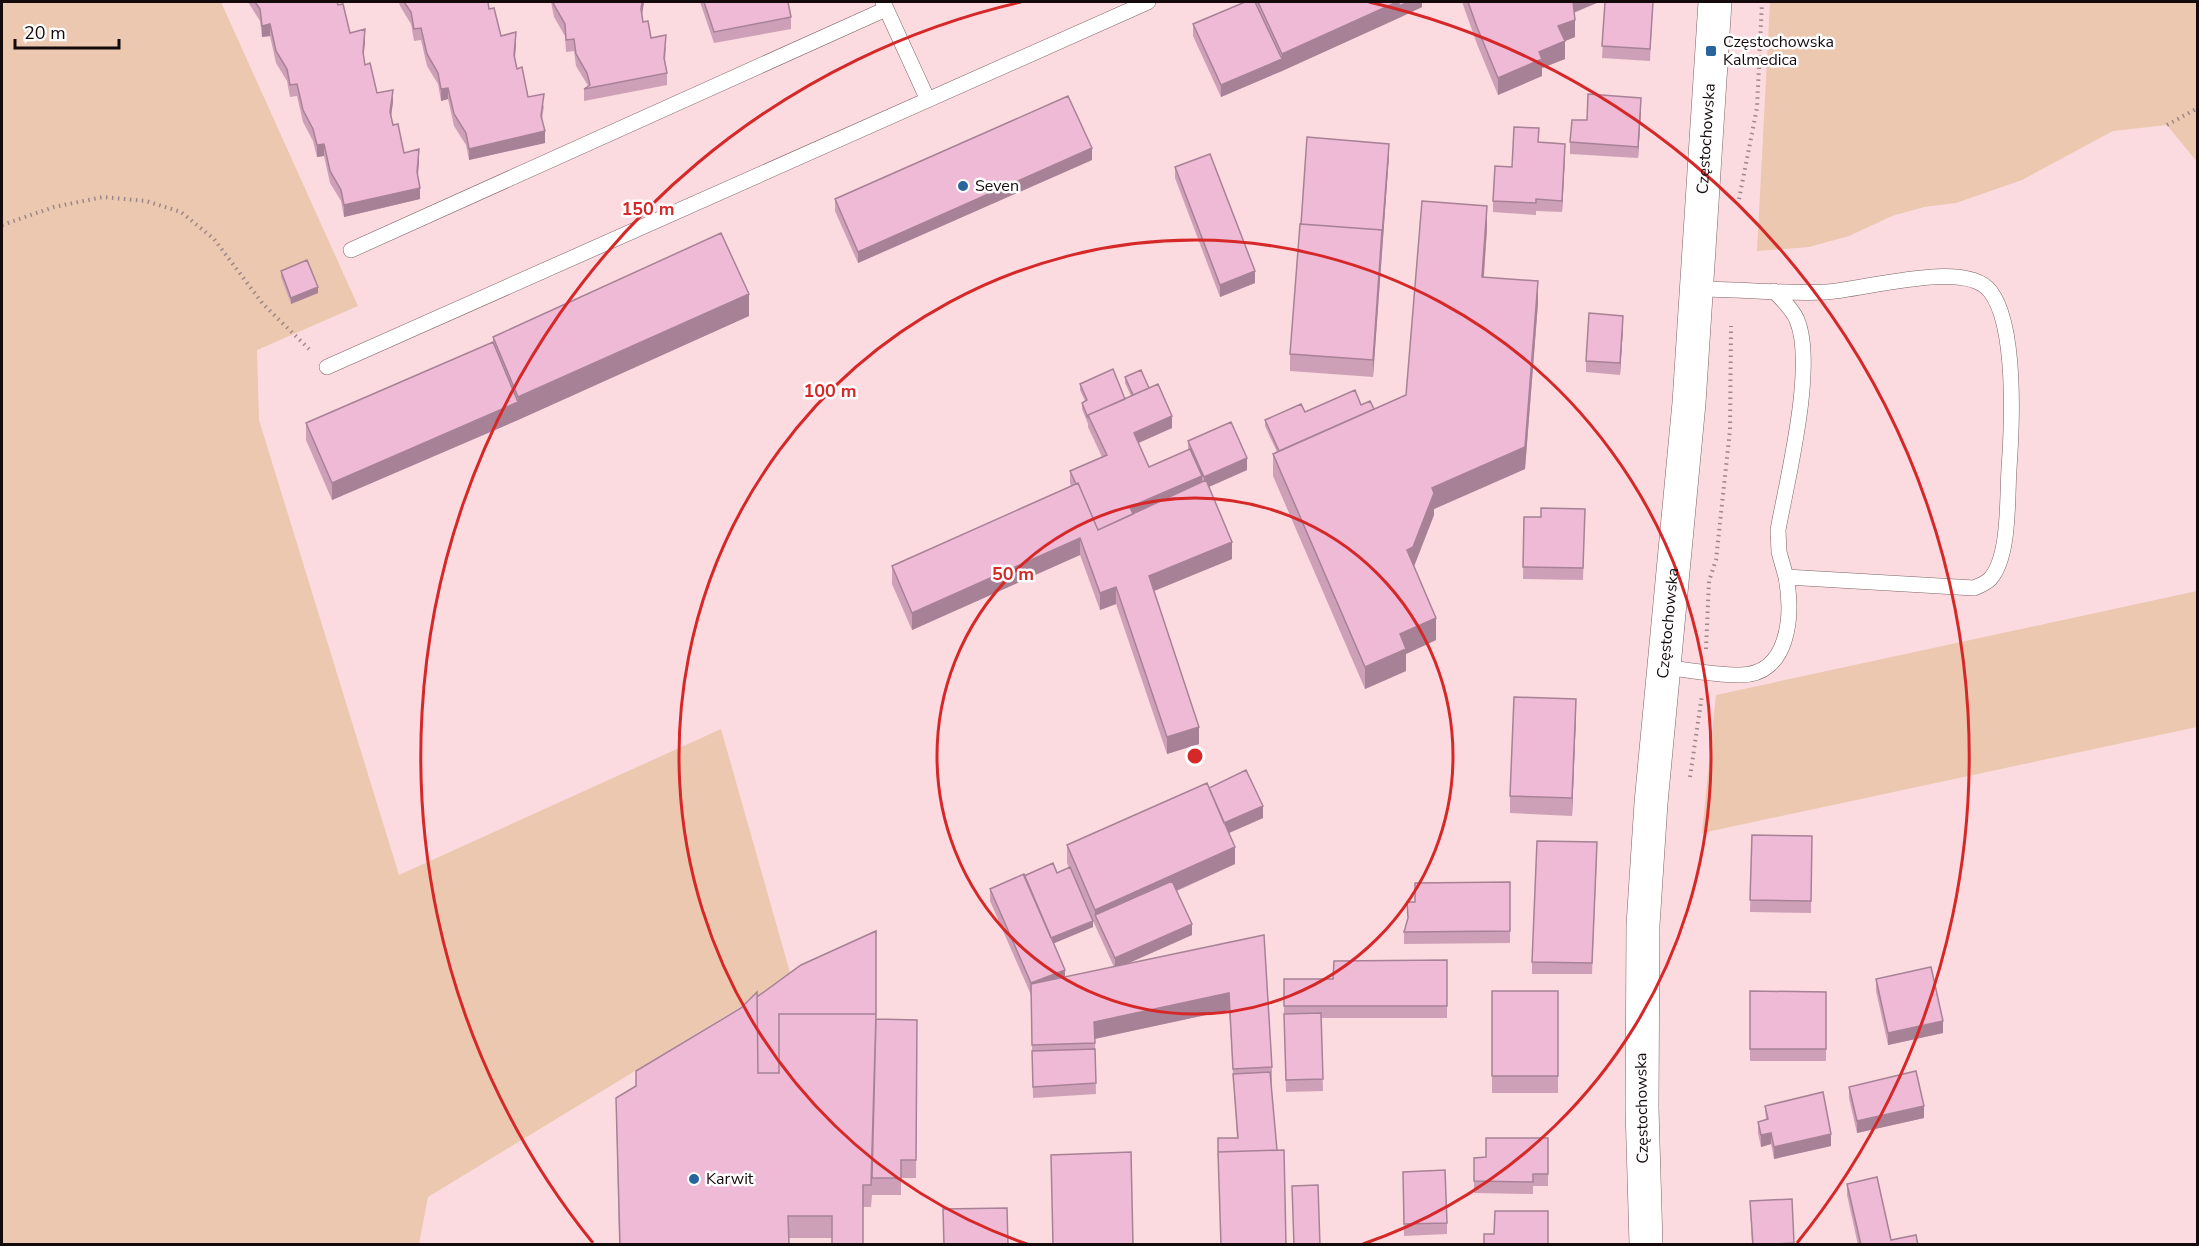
<svg xmlns="http://www.w3.org/2000/svg" width="2199" height="1246" viewBox="0 0 2199 1246" font-family="'Nunito Sans',sans-serif">
  <style>
    .green { fill: #ebc8af }
    .lines { fill: none; stroke-linecap: round; stroke-linejoin: round }
    .lane-casing { stroke: #7e6266; stroke-width: 16 }
    .secondary-casing { stroke: #7e6266; stroke-width: 34 }
    .path { stroke: #9d8689; stroke-width: 4; stroke-dasharray: 1.5 4.5; stroke-linecap: butt }
    .lane { stroke: #fff; stroke-width: 15 }
    .secondary { stroke: #fff; stroke-width: 33 }
    .wall { fill: #cea0b8; fill-rule: evenodd }
    .shaded-wall { fill: #a78296 }
    .building { fill: #efbad6; stroke: #a78296; stroke-width: 1.5 }
    .ring { fill: none; stroke: #d62828; stroke-width: 3 }
    .poi-dot { fill: #27659c; stroke: #fff; stroke-width: 2 }
    .labels { text-anchor: middle; dominant-baseline: central; stroke-width: 5; stroke-linejoin: round; paint-order: stroke }
    .poi-label { font-size: 16px; fill: #140a0c; stroke: #fff; text-anchor: start }
    .street-label { font-size: 16px; fill: #140a0c; stroke: #fff }
    .centre { fill: #d62828; stroke: #fff; stroke-width: 3 }
    .ring-label { font-size: 18px; text-anchor: middle; font-weight: bold; fill: #d62828; stroke: #fff; stroke-width: 5; stroke-linejoin: round; paint-order: stroke }
  </style>
  <rect width="100%" height="100%" fill="#fbdbdf"/>
  <path class="green" d="M2,2H221L358,306L257,350L259,420L399,875L721,729L791,976L428,1197L419,1244H2Z
    M1770,2H2197V162L2167,125L2113,131L2022,180L1956,203L1924,207L1892,216L1849,236L1809,247L1757,251Z
    M2197,591V727L1702,833L1716,695Z"/>
  <g class="lines">
    <g class="lane-casing">
      <path id="lane" d="M883,2L927,98
        M351,250L886,9
        M1774,291C1782,299 1793,310 1797,320C1816,366 1787,480 1778,530L1779,552L1786,577
        M327,367L1148,2
        M1664,667C1688,670 1714,675 1739,675C1790,676 1793,614 1786,577L1974,588C1979,586 1986,583 1990,579C2010,557 2007,499 2009,469C2012,427 2017,325 1990,291C1965,259 1863,290 1827,292C1784,294 1739,289 1696,289"/>
    </g>
    <g class="secondary-casing">
      <g id="secondary">
        <path id="s1" d="M1646,1244L1642,1108L1643,925L1651,803L1689,403L1715,2"/>
      </g>
    </g>
    <path class="path" d="M2167,125L2198,108
      M1739,199L1757,108L1762,2
      M2,225L54,207L103,197L146,201L181,212L214,239L263,304L309,349
      M1706,649L1709,581L1716,560L1730,430L1731,326
      M1690,777L1702,695"/>
    <use href="#lane" class="lane"/>
    <use href="#secondary" class="secondary"/>
  </g>
  <path class="wall" d="M248,2H337L350,33L365,41L363,56L365,65L377,93L393,102L391,116L393,125L404,153L419,161L418,176L420,199L344,217L341,201L330,183L324,156L317,157L313,141L303,122L297,96L290,97L287,81L276,63L270,36L262,37L260,21Z
    M399,2H488L489,9L501,36L516,44L515,59L517,69L528,97L544,106L542,120L545,143L469,160L466,145L454,126L448,99L441,101L438,84L427,66L421,40L414,41L411,24L400,6Z
    M543,2H644L642,14L643,22L651,38L666,47L665,62L667,73V85L584,101V89L588,86L587,84L576,66L574,51L566,52L565,36L554,17L551,2L543,3Z
    M700,2H789V6L791,17V29L714,43Z
    M1245,2H1422V7L1282,71L1221,97L1193,36V24Z
    M1462,2H1599L1574,13L1575,37L1564,41L1565,59L1542,68V76L1498,95L1477,44Z
    M1605,2H1653L1650,61L1602,58Z
    M1641,110L1638,158L1570,154V142Z
    M1539,142L1565,156L1562,212L1536,211V215L1493,212V201L1512,167Z
    M1389,156L1373,377L1290,371V354Z
    M1092,160L858,263L835,211V199Z
    M1175,167L1255,283L1220,297L1175,178Z
    M1487,228L1484,277L1538,303L1525,469L1434,509V515L1414,566L1436,640L1406,654V671L1365,689L1273,476V454L1277,452L1265,426V420L1305,412L1361,405L1374,409L1406,395Z
    M281,271L318,293L291,304L281,277Z
    M749,316L518,420L332,500L306,440V423L493,342V337Z
    M1623,328L1620,375L1586,372V361Z
    M1125,377L1149,388L1172,428L1138,443L1149,467L1188,450V441L1247,470L1209,487L1232,559L1154,591L1199,744L1167,754L1116,604L1100,610L1080,555L912,630L892,584V566L1071,486L1070,483V471L1102,457L1088,427V424L1082,409V403L1085,401L1080,390V384L1125,399L1131,396L1125,383Z
    M1585,509L1583,580L1523,579L1524,517H1541Z
    M1576,716L1572,816L1510,813V796Z
    M1209,788L1263,818L1229,833L1235,864L1177,891L1192,935L1127,964L1264,935L1272,1067V1084H1271L1286,1245L1237,1138L1229,1010L1095,1039L1096,1094L1033,1098L1031,995L990,901V889L1024,876L1057,873L1069,868L1067,863V845ZM1093,921L1114,967L1065,977L1053,943L1093,927Z
    M1752,835L1812,836L1811,913L1750,912Z
    M1597,853L1592,974H1532V962Z
    M1510,882V943L1404,944V932Z
    M1447,960V1018H1321L1323,1091L1286,1092L1284,1018V979H1333Z
    M1876,979L1943,1033L1888,1045L1876,991Z
    M1492,991H1558V1093H1492Z
    M1750,991L1826,992V1061H1750Z
    M757,997L876,1019L917,1020L916,1178H901V1195H872L871,1207H863L832,1238H789V1245H619L616,1098L636,1086Z
    M1849,1087L1924,1118L1857,1133L1849,1098Z
    M1765,1106L1831,1146L1774,1159L1771,1144L1761,1147L1758,1133V1122L1766,1120Z
    M1548,1138V1186H1533V1194L1474,1193V1158L1486,1157Z
    M1403,1172L1447,1223V1234L1404,1236Z
    M1847,1184L1891,1240L1918,1245H1858L1847,1195Z
    M1792,1199L1794,1245H1752L1750,1201Z"/>
  <path class="shaded-wall" d="M642,2H644L641,21V9Z
    M1397,2H1399V18L1282,71V54Z
    M1409,2H1422V7L1399,18V6Z
    M1572,2H1599L1572,13Z
    M1575,20V37L1558,44V26Z
    M270,24V36L262,37V26Z
    M365,29V41L363,64V52Z
    M516,32V44L514,67V55Z
    M1565,41V59L1542,68V76L1498,95V78L1539,52Z
    M1282,59V71L1221,97V85Z
    M448,88V99L441,101V89Z
    M393,90V102L390,124V112Z
    M1641,98V110L1638,158V147Z
    M545,131V143L469,160V149Z
    M324,144V156L317,157V145Z
    M1389,144V156L1373,377V360Z
    M1565,144V156L1562,212V201Z
    M1092,148V160L858,263V252Z
    M419,149V161L417,184V172Z
    M420,188V199L344,217V205Z
    M1487,206V228L1482,299V277Z
    M1255,271V283L1220,297V285Z
    M1538,281V303L1525,469L1434,509V515L1413,569L1407,550L1432,488Z
    M318,287V293L291,304V298Z
    M749,294V316L518,420L332,500V483L518,402V397Z
    M1623,316V328L1620,375V363Z
    M1172,416V428L1134,445V433Z
    M1247,458V470L1204,489V477Z
    M1202,476V488L1130,519V507Z
    M1080,538V555L912,630V613Z
    M1232,542V559L1149,593V576Z
    M1116,587V604L1100,610V593Z
    M1436,618V640L1406,654V671L1365,689V667L1400,634Z
    M1576,699V716L1572,816V798Z
    M1199,727V744L1167,754V737Z
    M1263,806V818L1222,836V824Z
    M1235,847V864L1100,925L1095,915V910Z
    M1093,921V927L1050,945V939Z
    M1192,924V935L1115,969V958Z
    M1065,970V981L1031,995V983Z
    M1229,993V1010L1094,1039V1022Z
    M1943,1021V1033L1888,1045V1033Z
    M1924,1106V1118L1857,1133V1121Z
    M1771,1133V1144L1761,1147V1135Z
    M1831,1134V1146L1774,1159V1147Z"/>
  <path class="building" d="M255,2H337L338,5L343,4L350,33L365,29L363,52L365,65L370,63L377,93L393,90L390,112L393,125L398,124L404,153L419,149L417,172L420,188L344,205L341,190L330,171L324,144L317,145L313,129L303,110L297,84L290,85L287,69L276,51L270,24L262,26L260,9Z
    M404,2H488L489,9L494,8L501,36L516,32L514,55L517,69L522,67L528,97L544,94L541,116L545,131L469,149L466,133L454,114L448,88L441,89L438,73L427,54L421,28L414,29L411,12Z
    M553,2H642L641,9L643,22L648,21L651,38L666,35L664,58L667,73L584,89L590,85L587,73L576,54L574,39L566,40L565,24L554,5Z
    M704,2H788L791,17L714,32Z
    M1245,2H1255L1282,59L1221,85L1193,24Z
    M1258,2H1397L1282,54Z
    M1399,2H1409L1399,6Z
    M1468,2H1573L1575,20L1558,26L1565,41L1539,52L1542,59L1498,78L1477,27Z
    M1605,2H1653L1650,49L1602,46Z
    M1588,94L1641,98L1638,147L1570,142L1572,120H1587Z
    M1068,96L1092,148L858,252L835,199Z
    M1514,127L1539,128L1538,142L1565,144L1562,201L1536,199V203L1493,201L1495,166L1512,167Z
    M1307,137L1389,144L1382,236V230L1301,224Z
    M1210,154L1255,271L1220,285L1175,167Z
    M1422,201L1487,206L1482,277L1538,281L1525,447L1432,488L1434,493L1413,547L1407,550L1436,618L1400,634L1406,649L1365,667L1273,454L1406,395Z
    M1300,224L1382,230L1373,360L1290,354Z
    M721,233L749,294L518,397L493,337Z
    M307,260L318,287L291,298L281,271Z
    M1589,313L1623,316L1620,363L1586,361Z
    M493,342L518,402L332,483L306,423Z
    M1113,369L1125,399L1088,415V418L1082,403L1087,400L1080,384Z
    M1141,370L1149,388L1133,395L1125,377Z
    M1158,384L1172,416L1134,433L1149,467L1190,449L1202,476L1130,507L1133,514L1098,530L1078,483L1076,484L1070,471L1107,455L1088,415Z
    M1355,390L1361,405L1370,401L1374,409L1279,451L1265,420L1301,404L1305,412Z
    M1231,422L1247,458L1204,477L1188,441Z
    M1206,480L1232,542L1149,576L1199,727L1167,737L1116,587L1100,593L1080,538L912,613L892,566L1078,483L1098,530Z
    M1541,508L1585,509L1583,568L1523,567L1524,517H1541Z
    M1514,697L1576,699L1572,798L1510,796Z
    M1246,770L1263,806L1224,823L1209,788Z
    M1207,783L1235,847L1095,910L1067,845Z
    M1752,835L1812,836L1811,901L1750,900Z
    M1537,841L1597,842L1592,963L1532,962Z
    M1053,863L1057,873L1070,867L1093,921L1051,938L1024,876Z
    M1024,874L1065,970L1031,983L990,889Z
    M1172,881L1192,924L1115,958L1095,915Z
    M1510,882V931L1404,932L1408,918L1407,902H1415V883Z
    M876,931V1014H779V1073H758L757,997L801,965Z
    M1264,935L1272,1067L1233,1069L1229,993L1094,1022L1095,1043L1032,1045L1031,984Z
    M1447,960V1006H1284V979H1333L1334,961Z
    M1931,967L1943,1021L1888,1033L1876,979Z
    M1492,991H1558V1076H1492Z
    M1750,991L1826,992V1049H1750Z
    M757,992L758,1073H779V1014H876L871,1185H863V1245H832V1216H788L789,1245H620L616,1098L636,1086V1071L741,1008Z
    M1321,1013L1323,1079L1286,1080L1284,1014Z
    M876,1019L917,1020L916,1160H901V1178H872Z
    M1095,1049L1096,1083L1033,1087L1032,1051Z
    M1916,1071L1924,1106L1857,1121L1849,1087Z
    M1270,1072L1277,1150L1218,1152V1157V1138H1238L1233,1074Z
    M1823,1092L1831,1134L1774,1147L1771,1133L1761,1135L1758,1122L1768,1119L1765,1106Z
    M1486,1138H1548V1174H1533V1182L1474,1181V1158L1486,1157Z
    M1284,1150L1286,1245H1221L1218,1152Z
    M1131,1152L1133,1245H1053L1051,1155Z
    M1445,1170L1447,1223L1404,1224L1403,1172Z
    M1877,1177L1891,1240L1916,1235L1918,1245H1861L1847,1184Z
    M1318,1185L1320,1245H1294L1292,1186Z
    M1792,1199L1794,1243L1753,1245L1750,1201Z
    M1007,1208L1008,1245H944L943,1209Z
    M1495,1211H1548V1245H1484V1234H1494Z"/>
  <g class="ring">
    <circle cx="1195" cy="756" r="258"/>
    <path d="M1027 1244A516 516 0 1 1 1363 1244"/>
    <path d="M593 1243A774 774 0 0 1 1021 2M1369 2A774 774 0 0 1 1797 1243"/>
  </g>
  <g class="poi-dot">
    <rect x="1705" y="45" width="12" height="12" rx="3"/>
    <circle cx="963" cy="186" r="6"/>
    <circle cx="694" cy="1179" r="6"/>
  </g>
  <g class="labels">
    <g class="poi-label">
      <text x="1723" y="42">Częstochowska<tspan x="1723" dy="18">Kalmedica</tspan></text>
      <text x="975" y="186">Seven</text>
      <text x="706" y="1179">Karwit</text>
    </g>
    <g class="street-label">
      <text stroke="none"><textPath href="#s1" startOffset="1108">Częstochowska</textPath></text>
      <text stroke="none"><textPath href="#s1" startOffset="622">Częstochowska</textPath></text>
      <text transform="translate(1642 1108) rotate(-91)">Częstochowska</text>
    </g>
  </g>
  <circle cx="1195" cy="756" r="9" class="centre"/>
  <g class="ring-label">
    <text x="648" y="215">150 m</text>
    <text x="830" y="397">100 m</text>
    <text x="1013" y="580">50 m</text>
  </g>
  <rect width="2199" height="1246" fill="none" stroke="#140a0c" stroke-width="6"/>
  <path d="M15 39v9h104v-9" fill="none" stroke="#140a0c" stroke-width="3"/>
  <text x="24" y="39" font-size="18" fill="#140a0c" stroke="#ffffff" stroke-width="4.5" paint-order="stroke">20 m</text>
</svg>
